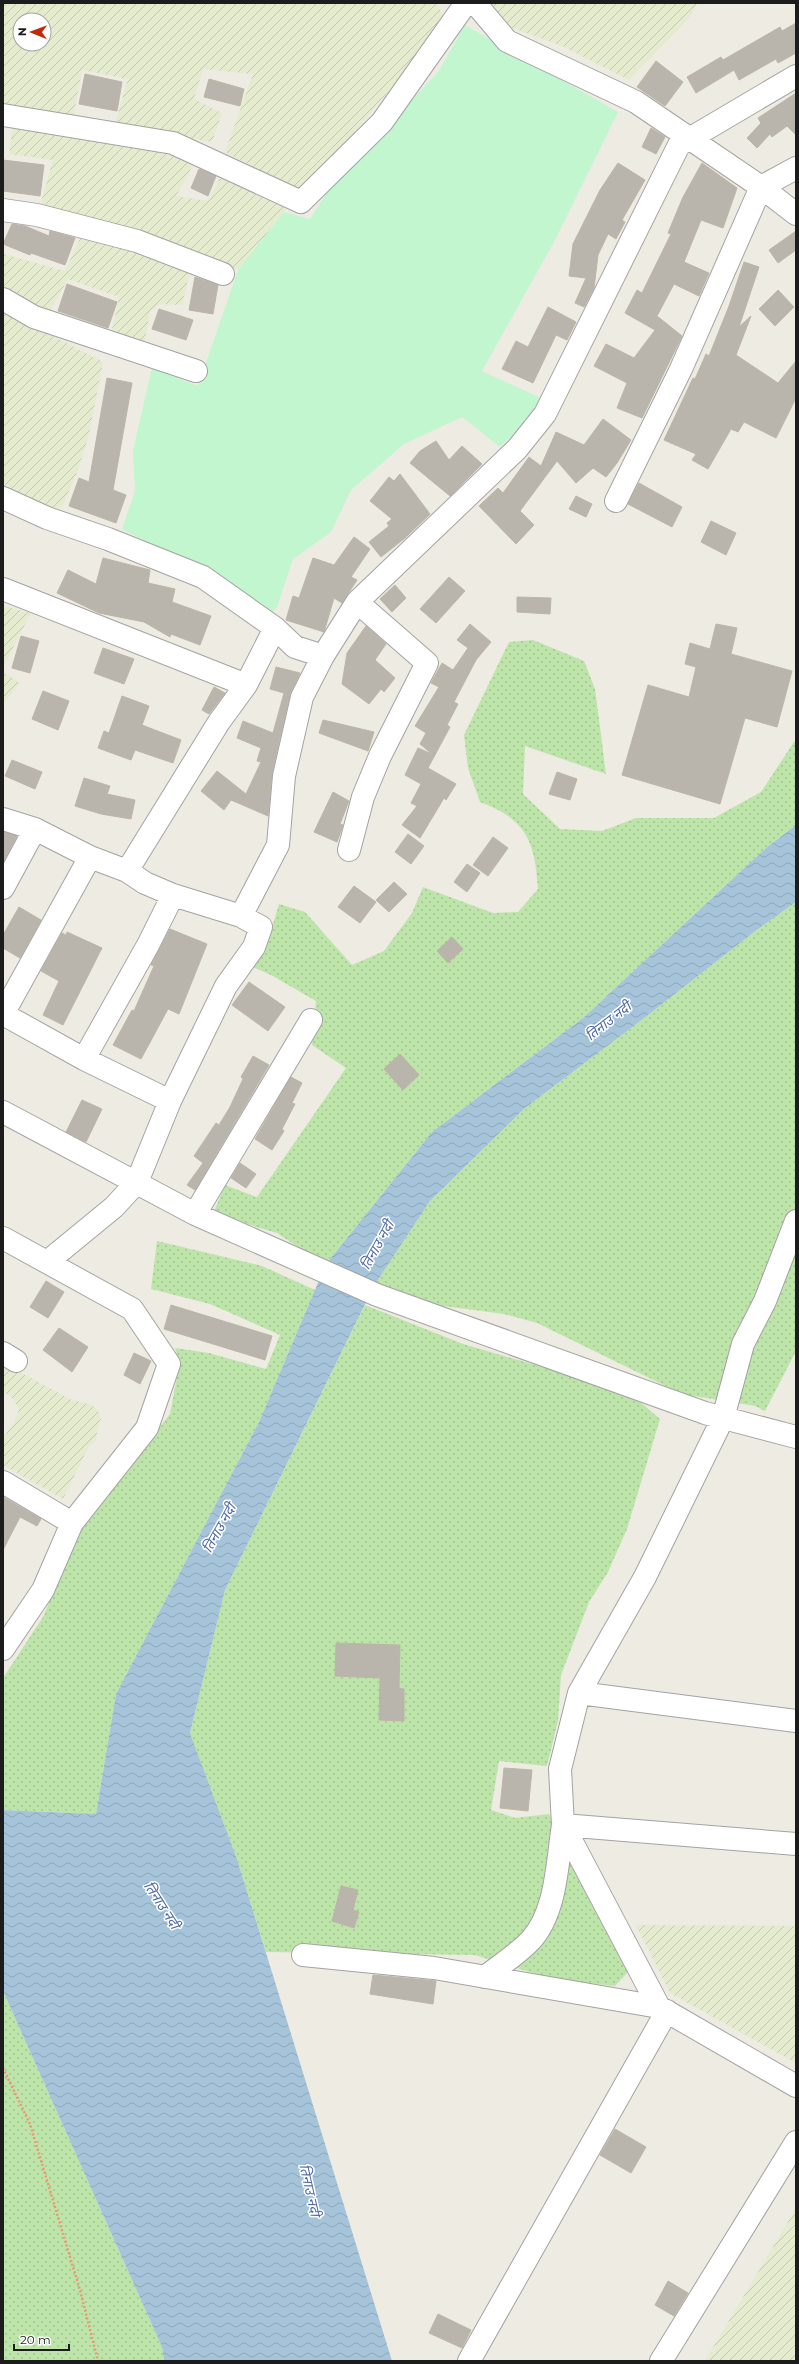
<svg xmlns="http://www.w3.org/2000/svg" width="799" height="2364" viewBox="0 0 799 2364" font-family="Montserrat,'Noto Sans Devanagari',sans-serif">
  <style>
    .farmland { fill: url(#farmland-furrows); fill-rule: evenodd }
    .grass { fill: url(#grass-dots) }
    .park { fill: #c1f6cf }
    .water { fill: url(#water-waves) }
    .building { fill: #b9b4ac; stroke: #beb5a6 }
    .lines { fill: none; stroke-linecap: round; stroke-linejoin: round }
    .minor-casing { stroke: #a3a3a3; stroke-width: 24 }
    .path { stroke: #f2946f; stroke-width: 2.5; stroke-dasharray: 2 2; stroke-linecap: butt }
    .minor { stroke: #fff; stroke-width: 22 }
    .labels { text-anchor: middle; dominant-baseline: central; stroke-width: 3; stroke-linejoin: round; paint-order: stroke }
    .water-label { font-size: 14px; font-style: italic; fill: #4e6aa6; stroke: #fff }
  </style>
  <defs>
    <pattern id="farmland-furrows" width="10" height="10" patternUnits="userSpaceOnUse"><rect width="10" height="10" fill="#e4ebce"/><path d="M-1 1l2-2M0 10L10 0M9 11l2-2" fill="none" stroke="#c3c9b0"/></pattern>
    <pattern id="grass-dots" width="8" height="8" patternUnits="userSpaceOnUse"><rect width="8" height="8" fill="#bde5aa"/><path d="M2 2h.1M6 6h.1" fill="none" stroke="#a2c492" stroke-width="1.8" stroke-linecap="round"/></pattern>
    <pattern id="water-waves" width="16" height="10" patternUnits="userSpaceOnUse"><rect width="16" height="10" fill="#a5c4d9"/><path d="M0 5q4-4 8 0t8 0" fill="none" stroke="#8da8ba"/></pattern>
  </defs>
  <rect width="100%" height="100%" fill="#edebe2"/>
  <path class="farmland" d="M3,3H438L445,23L304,193L225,152L253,74L203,69L194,99L222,113L212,142L115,124L128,79L82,70L73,119L3,112ZM20,20H44V44H20Z
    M487,3H698L690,17L629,80L562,46L510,27Z
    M13,122L160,149L194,163L176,196L207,201L223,174L285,204L284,212L238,270L209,257L58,211L41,202L53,160L9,154Z
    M81,236L116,244L190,270L182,305L159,304L150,312L144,346L111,334L119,297L68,279L47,316L3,287V254L65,271Z
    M3,307L51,335L103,362L89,435L78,470L62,507L49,509L3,491Z
    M3,606L31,613L3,667Z
    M3,672L20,683L3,704Z
    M3,1363L70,1399L92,1405L98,1411L101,1418L95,1441L89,1446L63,1499L3,1465V1438L14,1423L19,1409L11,1396L3,1392Z
    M636,1925L796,1926V2063L670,1993Z
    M796,2209V2361H705L795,2210Z"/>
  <path class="grass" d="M533,640L584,661L595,689L606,774L525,746L523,794L560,829L602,831L636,818H714L761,792L796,739V825L766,848L583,1018L432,1132L325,1265L277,1233L213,1214L225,1185L257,1197L346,1068L312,1045L316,1001L271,975L253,967L272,928L279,904L305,912L352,965L384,951L412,913L423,887L493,913L518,912L538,889C535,841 526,819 480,802L468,768L464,735L509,642Z
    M796,902V1351L765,1411L755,1406L682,1394L537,1323L504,1314L429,1304L374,1286L430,1201L525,1108L643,1019L754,932Z
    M157,1241L262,1266L315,1290L259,1422L116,1694L96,1814L3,1810V1678L43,1617L81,1526L170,1414L180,1362L175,1348L209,1353L266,1369L280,1335L210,1304L151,1289Z
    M365,1305L463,1344L573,1376L639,1401L660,1419L627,1529L608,1572L589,1602L561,1675L558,1721L547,1766L499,1761L491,1810L515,1818L549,1814L591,1904L614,1936L628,1972L615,1986L552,1979L475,1955L266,1952L237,1859L190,1733L225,1590Z
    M3,1991L162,2347L164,2361H3Z"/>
  <path class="park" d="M465,25L618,112L555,240L482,371L547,401L500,447L462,417L404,444L351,490L331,532L293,559L277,607L273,612L180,559L122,529L135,491L133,451L152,368L198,386L238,270L284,212L310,219L330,188L438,72Z"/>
  <path class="water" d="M796,825V902L754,932L643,1019L525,1108L430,1201L374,1286L225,1590L190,1733L237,1859L392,2361H164L162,2347L3,1991V1810L96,1814L116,1694L259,1422L326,1264L432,1132L583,1018L766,848Z"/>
  <path class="building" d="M796,23V53L778,63L776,59L739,80L734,70L696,93L687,77L721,57L723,60L780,27L782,31Z
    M656,61L683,82L665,106L637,87Z
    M85,74L122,82L117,111L79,104Z
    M209,79L244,89L240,106L204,97Z
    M796,93V135L787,126L772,137L770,134L757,148L747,138L761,123L758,118Z
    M651,128L665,137L656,154L642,147Z
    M3,160L44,165L40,196L3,191Z
    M618,163L645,180L622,220L625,222L616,239L608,234L598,255L594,288L584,307L575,303L586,278L569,276L573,244L600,190Z
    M702,163L737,188L723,228L701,220L684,262L709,273L699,296L674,284L657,316L682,336L642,418L617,408L627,383L594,366L606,344L634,358L655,330L625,313L637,290L642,293L671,234L668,233L683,197Z
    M199,169L216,176L208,196L191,188Z
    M12,224L25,226L49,236L50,231L75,238L65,265L31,253L30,255L3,244Z
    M796,231V250L778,263L769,250Z
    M744,262L759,267L739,327L751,316L736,355L778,383L796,361V398L776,438L744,422L738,432L731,429L708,469L692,460L696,454L664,440L693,378L695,379L706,354L709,356L729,306Z
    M195,277L218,285L213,314L189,310Z
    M67,284L117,302L108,328L58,311Z
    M778,290L794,307L775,326L759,309Z
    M548,307L576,322L567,340L556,335L533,383L502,369L516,341L528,347Z
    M159,309L193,320L186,340L152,329Z
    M107,378L132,383L113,490L126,495L116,523L69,506L79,478L89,482Z
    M603,419L631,440L617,463L606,477L593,468L576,483L557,461L520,511L534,525L516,544L479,506L498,488L503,493L529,457L541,466L556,432L584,445Z
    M436,441L449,460L462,446L482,464L450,496L410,463L420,451Z
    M400,474L430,514L405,538L381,557L369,542L389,526L387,523L392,519L370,501L389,477L394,481Z
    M639,483L682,507L672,527L628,504Z
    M576,496L592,504L586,517L569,509Z
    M711,521L736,533L726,555L701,542Z
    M354,537L370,549L351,577L357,580L342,603L334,598L324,632L286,620L293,596L299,598L313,558L334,565Z
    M103,558L150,570L148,583L175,589L172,602L211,616L200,645L171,634L170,637L144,622L99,613L57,593L68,570L96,584Z
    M449,577L465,591L436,623L420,609Z
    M395,585L406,598L392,612L380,599Z
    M517,597L551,598L550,614L517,612Z
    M470,624L491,642L476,660L454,702L458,704L447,725L450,727L428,768L456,784L446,800L444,798L420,838L402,825L417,806L411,803L421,784L405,775L418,748L432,754L420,744L426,733L415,726L439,687L431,683L442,663L453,670L468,648L457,640Z
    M716,624L737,628L731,654L792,671L777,727L745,718L720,804L622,775L648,685L689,697L696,667L685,664L690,643L710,649Z
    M366,626L386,644L375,660L395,678L384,692L381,689L369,704L342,684L347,653Z
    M21,636L39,641L30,673L12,668Z
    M103,648L134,659L124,684L94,673Z
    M276,667L300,673L290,694L272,773L268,816L231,800L224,810L201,791L217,771L246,794L261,762L257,761L261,748L237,738L243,721L273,733L284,693L270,689Z
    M214,687L225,693L209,714L202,710Z
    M43,691L69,701L58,730L32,719Z
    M122,696L149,706L142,725L181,740L173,763L135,750L131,760L98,748L104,731L109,733Z
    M323,720L374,732L368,751L319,733Z
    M12,760L42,772L35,789L5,776Z
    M557,772L577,779L570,800L549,794Z
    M84,778L110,786L107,794L135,800L131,819L101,814L75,806Z
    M333,792L349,801L340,824L343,825L337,842L314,832Z
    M3,832L17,836L3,862Z
    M408,834L424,846L411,864L395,852Z
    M493,837L508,848L488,876L473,865Z
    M467,864L480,873L467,892L454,882Z
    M394,882L407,894L389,912L376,900Z
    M354,886L376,902L360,923L338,907Z
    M19,907L41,920L20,958L3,948V935Z
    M170,929L207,944L179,1014L168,1009L141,1059L113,1045L132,1010L134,1011L154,966L151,965Z
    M67,932L102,948L63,1025L43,1015L59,981L41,971L62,933L66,935Z
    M452,937L463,949L448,963L437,951Z
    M249,982L285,1007L268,1031L232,1005Z
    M400,1054L419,1075L403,1090L384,1069Z
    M253,1056L269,1065L195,1190L187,1185L203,1163L194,1156L216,1123L219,1125L230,1107L243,1079L241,1077Z
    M291,1077L302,1083L292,1103L295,1104L282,1129L284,1131L272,1150L255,1139Z
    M82,1100L102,1109L86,1142L66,1132Z
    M240,1163L256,1174L246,1188L231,1178Z
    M46,1281L64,1292L48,1318L30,1307Z
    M171,1305L272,1336L265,1360L164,1329Z
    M59,1328L88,1347L72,1372L43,1350Z
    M134,1353L151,1361L140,1384L124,1375Z
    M3,1497L41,1519L37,1526L20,1517L3,1550Z
    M336,1643L400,1645L399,1688L404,1689V1721L379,1720L380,1678L335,1676Z
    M504,1768L532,1770L528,1811L500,1808Z
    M341,1886L358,1890L353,1910L359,1912L354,1928L332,1921Z
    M373,1975L436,1981L433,2004L370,1994Z
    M615,2129L646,2147L631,2173L600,2155Z
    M668,2281L688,2293L674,2316L655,2305Z
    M438,2314L471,2330L462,2348L429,2333Z"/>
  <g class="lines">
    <g class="minor-casing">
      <path id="minor" d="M475,3L507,41L636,102L761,187L681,369L616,501
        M3,115L173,143L301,202L382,122L466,3
        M796,168L761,187L796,214
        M3,210L37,215L137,241L223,274
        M3,299L34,317L196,371
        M3,498L47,518L108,539L203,577L275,628L295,647L323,656
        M3,589L246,685
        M3,819L35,829L90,857L127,871L145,883L173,895L241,916L261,927L254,947L226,986L170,1101L137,1182L114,1207L47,1262
        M349,850L363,797L380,756L427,663L357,602
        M127,871L219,722L246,685L275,628
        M3,888L35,829
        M241,916L278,845L284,776L302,697L323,656L357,602L517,449L545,414L679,145L796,76
        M3,1014L84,1059L170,1101
        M3,1014L90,857
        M311,1020L195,1214L377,1295L705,1413L796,1437
        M84,1059L148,945L173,895
        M3,1112L195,1214
        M796,1221L765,1301L743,1344L723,1418L645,1577L579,1693L796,1721
        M3,1238L132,1309L169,1364L147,1428L72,1523
        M3,1353L16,1361
        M3,1482L72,1523L43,1590L3,1649
        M579,1693L560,1769L563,1825L659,2007
        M303,1955L434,1968L659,2007L796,2086
        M485,1977C500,1965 518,1954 531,1940C557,1911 557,1862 563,1825L796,1844
        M469,2361L667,2011
        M661,2361L796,2142"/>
    </g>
    <path class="path" d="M3,2068L30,2124L80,2290L98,2361"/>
    <use href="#minor" class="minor"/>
  </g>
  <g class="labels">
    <g class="water-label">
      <text transform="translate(608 1021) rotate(-38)">तिनाउ नदी</text>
      <text transform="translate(377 1245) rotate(-61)">तिनाउ नदी</text>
      <text transform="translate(219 1528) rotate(-61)">तिनाउ नदी</text>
      <text transform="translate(162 1905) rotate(57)">तिनाउ नदी</text>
      <text transform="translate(310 2190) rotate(77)">तिनाउ नदी</text>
    </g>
  </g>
  <rect width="799" height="2364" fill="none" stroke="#1c1c1c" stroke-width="8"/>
  <g transform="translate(32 32) rotate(271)"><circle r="19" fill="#ffffff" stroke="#a4a4a4"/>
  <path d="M0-3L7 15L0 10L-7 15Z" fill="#be2b0b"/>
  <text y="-6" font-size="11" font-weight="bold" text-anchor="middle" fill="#1c1c1c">N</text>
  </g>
  <path d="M14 2344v6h55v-6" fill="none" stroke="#1c1c1c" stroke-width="2"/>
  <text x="20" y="2344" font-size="12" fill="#1c1c1c" stroke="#ffffff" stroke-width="3" paint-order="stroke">20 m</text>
</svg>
